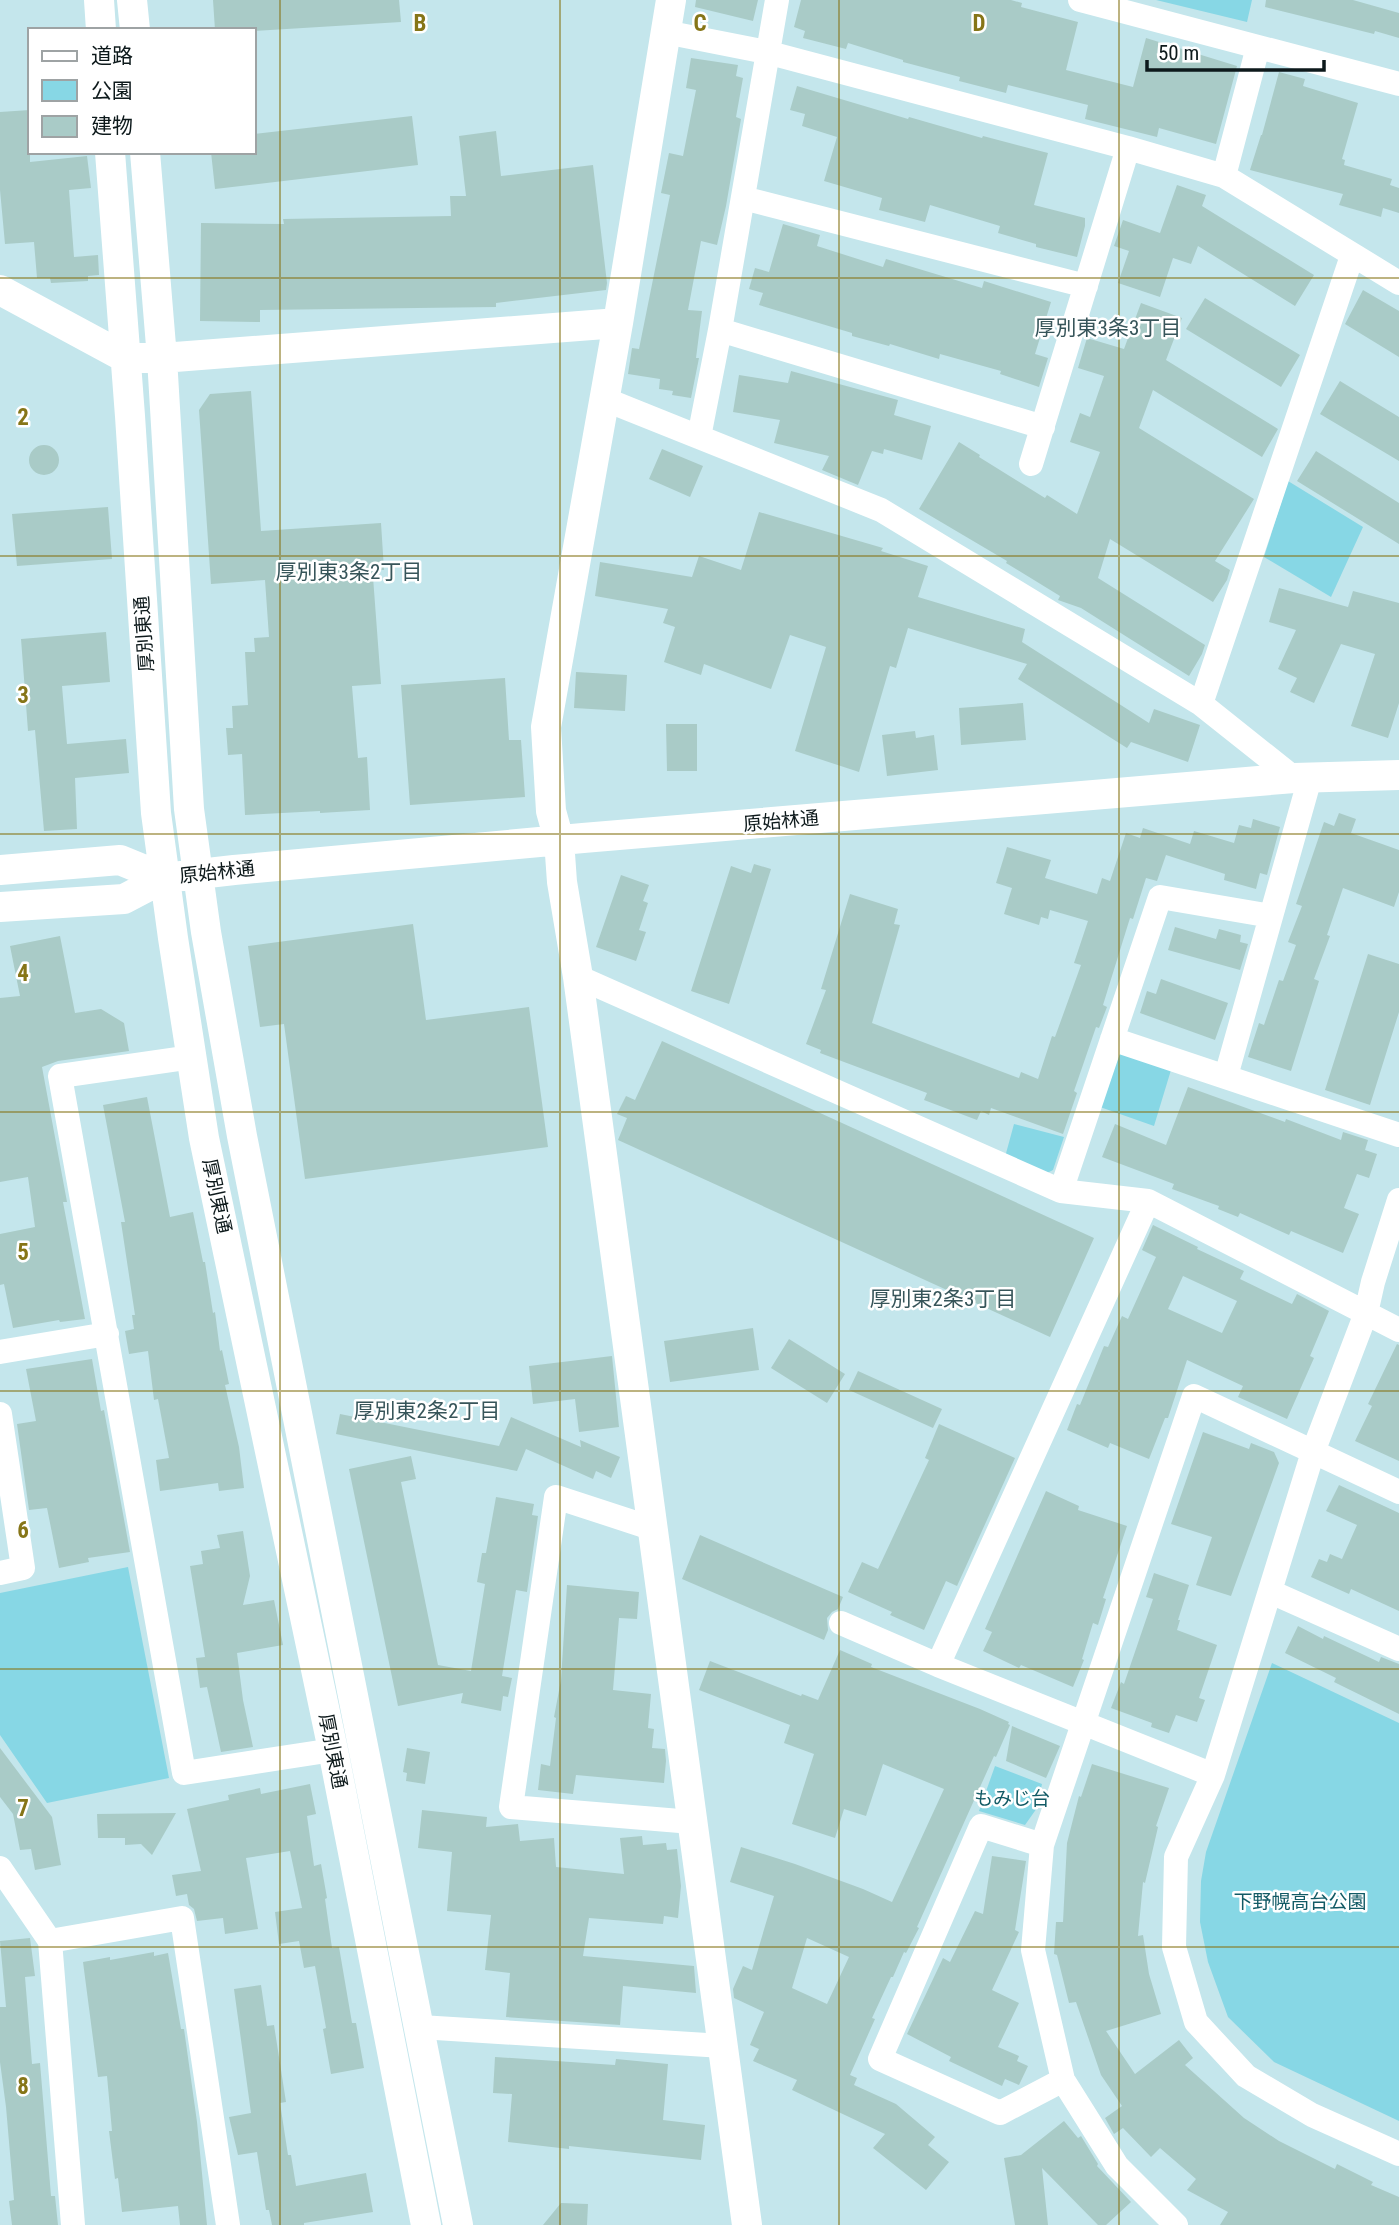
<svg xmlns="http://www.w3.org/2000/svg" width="1399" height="2225" viewBox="0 0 1399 2225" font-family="'Roboto Condensed','Noto Sans JP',sans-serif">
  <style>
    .green { fill: #87d7e5 }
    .building { fill: #a9cbc7; fill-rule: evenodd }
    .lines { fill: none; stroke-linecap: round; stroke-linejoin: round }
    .minor { stroke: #fff; stroke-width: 24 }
    .tertiary { stroke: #fff; stroke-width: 30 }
    .grid { fill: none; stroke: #867517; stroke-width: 2; stroke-opacity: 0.55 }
    .labels { text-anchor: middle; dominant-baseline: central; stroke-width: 5; stroke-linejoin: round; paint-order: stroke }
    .street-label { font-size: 19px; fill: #0d191b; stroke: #fff }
    .park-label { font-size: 19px; fill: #115a65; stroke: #fff }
    .neighbourhood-label { font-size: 21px; fill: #37555a; stroke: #fff }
    .grid-label { font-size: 23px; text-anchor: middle; font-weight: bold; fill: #867517; stroke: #fff; stroke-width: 5; stroke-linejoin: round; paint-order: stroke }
  </style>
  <rect width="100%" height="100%" fill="#c4e6ec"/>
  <path class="green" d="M1156,0H1252L1247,22Z
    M1288,481L1363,527L1331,597L1264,557Z
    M1119,1051L1171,1070L1154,1126L1100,1107Z
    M1014,1124L1064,1137L1053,1170L1043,1175L1005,1157Z
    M128,1567L169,1778L47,1803L0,1735V1593Z
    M1272,1663L1399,1723V2121L1274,2062L1228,2017L1208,1962L1200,1922L1201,1881L1206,1852Z
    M995,1766L1042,1784L1037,1808L1025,1825L979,1811Z"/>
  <path class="building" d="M213,0H399L401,22L254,31L215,30Z
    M696,0H758L753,21L695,7Z
    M801,0H1011L1022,3L1021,7L1078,22L1066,70L1133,87L1146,38L1237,66L1216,144L1159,128L1157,137L1085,119L1088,105L1008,85L1006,93L959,81L960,77L903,62V60L848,43L846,49L803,38L805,31L794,27Z
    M1266,0H1353L1399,13V38L1375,31L1374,34L1265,7Z
    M691,58L738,65L736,76L743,78L736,117L741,119L726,206L717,245L701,241L688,310L702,311L696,358H699L691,398L672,395L673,391L659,389L660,379L628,374L632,348L639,349L670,195L661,193L669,153L683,156L696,90L686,88Z
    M1279,72L1305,79L1303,86L1358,103L1342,159L1345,160L1344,165L1392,179L1390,185L1399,188V213L1383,208L1381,217L1339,205L1343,194L1250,170L1261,135H1262Z
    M797,86L908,119L909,117L982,138L983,136L1048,153L1034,205L1085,218V226L1077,257L1036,247V244L998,233L1000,226L930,205L925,222L879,210L882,198L824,181L837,137L802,126L805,114L790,110Z
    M30,110V162L87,156L91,188L69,190L74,257L98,255L99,275L88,276V281L51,283L50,278H37L34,242L5,244L0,190V112Z
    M412,116L418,165L215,189L211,152H254V134Z
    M496,131L501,176L593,165L607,283L606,290L496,303V307L260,310V322L200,321L201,223L284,224L283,219L451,216L450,196H466L459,136Z
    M1177,185L1206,195L1202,206L1314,275L1295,306L1198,246L1191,264L1173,258L1160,297L1118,283L1129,251L1114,246L1123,220L1160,233Z
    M783,224L820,235L817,246L883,267L886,259L982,288L984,281L1051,302L1035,354L1048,358L1039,387L1000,374L1001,371L940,354L939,359L890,344L889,346L852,336V333L759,305L763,293L749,289L755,268L769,272Z
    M1363,290L1399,311V357L1345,324Z
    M1205,298L1300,355L1281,387L1186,329Z
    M1141,303L1182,318L1166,360L1278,429L1262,457L1153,390L1139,428L1254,499L1215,561L1230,570L1227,580L1213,602L1110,539L1098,578L1205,645L1202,654L1189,676L1081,608L1058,600L1060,596L1006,563L1007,561L919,509L959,442L980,455L979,457L1045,498L1047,495L1077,514L1100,452L1070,442L1080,413L1090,417L1104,376L1078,368L1087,338L1124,349Z
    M791,371L898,400L894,415L931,426L922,460L884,449L883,454L872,451L858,485L822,470L829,456L774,443L780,420L733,412L739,375L788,383Z
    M1340,381L1399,417V461L1320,414Z
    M251,391L261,531L381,523L384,570H376V577H373L381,684L352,686L358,758L367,757L370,810L320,813V811L245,815L242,754L228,755L226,728H233L232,706L248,705L245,652H255L254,638L269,637L265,580L211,584L199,410L210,394Z
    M29 460a15 15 0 1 1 30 0a15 15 0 1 1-30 0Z
    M662,449L703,466L690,497L649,479Z
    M1316,451L1399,503V544L1297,481Z
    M108,507L112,559L17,566L12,514Z
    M759,512L883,548L881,551L928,566L918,597L1025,629L1022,642L1149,723L1154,709L1200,725L1188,762L1131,742L1127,748L1018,679L1027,664L908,628L896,668L890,666L859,772L795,751L826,647L790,635L771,689L704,664L701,675L664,662L675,627L663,623L668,609L595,596L600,562L692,577L699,556L741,570Z
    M1279,588L1348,607L1353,591L1399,603V703L1388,738L1351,726L1375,654L1341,644L1314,703L1290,692L1297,678L1278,669L1296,630L1269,622Z
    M106,632L110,682L62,686L67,744L126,739L129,773L75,778L77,829L44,831L35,730L28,731L21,639Z
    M576,672L627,675L625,711L574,708Z
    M505,678L509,740H521L525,797L410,805L401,685Z
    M1023,703L1026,740L961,745L959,708Z
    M666,724H697V771H667Z
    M915,731L916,738L934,735L938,770L887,776L882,735Z
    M1339,813L1356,819L1351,833L1399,850V892L1394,907L1343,888L1327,935L1330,936L1314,979L1319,981L1291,1071L1248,1057L1259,1023L1264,1025L1279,980L1283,981L1296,945L1288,942L1302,906L1296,904L1324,822L1334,826Z
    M1253,819L1280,827L1267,875L1260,873L1256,889L1224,880L1225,874L1166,855L1157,881L1146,878L1133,919L1130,918L1103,1005L1107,1007L1099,1028L1096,1027L1074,1091L1077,1093L1063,1134L991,1108L989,1115L981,1111L977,1120L924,1100L927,1093L820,1053L821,1050L806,1044L826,990L821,989L850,894L898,909L894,924L900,925L872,1023L1019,1078L1021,1072L1038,1079L1052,1036L1055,1037L1081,965L1074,963L1088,921L1050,910L1048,919L1041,917L1039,925L1004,914L1012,888L996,883L1007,847L1051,860L1045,878L1097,894L1102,878L1110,881L1126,833L1140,838L1143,828L1190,844L1194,831L1234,843L1239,825L1251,828Z
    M754,864L771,869L729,1004L691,991L731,866L751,873Z
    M621,875L649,885L643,901L648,903L639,930L646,932L636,961L596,947Z
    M413,924L426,1020L529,1007L548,1147L305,1179L284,1024L260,1027L248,946Z
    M1175,927L1216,939L1219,929L1241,935L1240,942L1248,944L1240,970L1168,950Z
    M60,936L75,1013L101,1009L124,1023L129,1051L58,1061L42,1067L67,1202H63L85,1319L60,1322L59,1320L13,1328L4,1284L0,1285V1234L35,1227L28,1177L0,1182V998L20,996L10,946Z
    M1368,954L1399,964V1012L1370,1105L1325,1090Z
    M1161,979L1228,1003L1215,1040L1140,1013L1147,991L1156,994Z
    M662,1041L1094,1238L1050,1337L618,1140L627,1118L617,1114L626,1096L635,1100Z
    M1188,1087L1285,1122L1286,1119L1341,1140L1343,1132L1368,1140L1365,1150L1377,1154L1369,1178L1357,1174L1344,1208L1359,1214L1343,1253L1291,1231L1289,1235L1240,1213L1238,1217L1218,1209L1219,1206L1172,1189L1174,1184L1102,1157L1115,1124L1166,1145Z
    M147,1097L170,1217L193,1212L203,1262H205L213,1313L215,1312L220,1351L222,1350L229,1384L225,1385L239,1447L244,1488L219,1491L218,1483L160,1491L156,1460L169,1458L158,1399L154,1400L148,1351L129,1354L125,1331L134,1329L132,1315H135L121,1222H125L103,1105Z
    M1153,1225L1198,1247L1197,1249L1244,1271L1240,1279L1292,1304L1297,1294L1329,1311L1310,1356L1314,1358L1287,1419L1238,1397L1243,1386L1187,1360L1168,1418H1165L1149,1459L1110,1443L1108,1448L1067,1430L1077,1404L1080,1405L1104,1346L1108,1347L1122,1316L1128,1319L1156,1257L1142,1250ZM1183,1276L1237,1301L1222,1333L1168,1309Z
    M753,1328L759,1370L670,1382L664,1341Z
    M789,1339L845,1374L827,1403L771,1368Z
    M1397,1344L1399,1345V1461L1355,1441L1372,1406L1368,1404Z
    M612,1356L619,1427L579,1432L575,1399L533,1404L529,1366Z
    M92,1359L101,1411L104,1410L130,1552L88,1558L89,1562L59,1568L47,1508L29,1510L17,1424L36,1421L26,1369Z
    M858,1371L942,1409L933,1428L849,1390Z
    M340,1414L499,1446L511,1417L581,1447L580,1440L620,1457L611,1478L596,1471L593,1479L526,1449L517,1471L336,1434Z
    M939,1424L1015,1458L957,1586L946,1581L924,1630L890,1615L892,1612L848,1592L862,1562L878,1569L929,1460L925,1458Z
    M1203,1432L1249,1449L1251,1443L1274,1452L1279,1463L1231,1596L1196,1585L1212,1537L1171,1524Z
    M411,1456L416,1479L401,1482L438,1665L471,1671L485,1584L477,1582L482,1553H486L496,1497L534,1504L532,1515L538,1516L527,1592L516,1590L502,1676L512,1678L508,1697L503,1696L501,1711L461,1703L463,1693L398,1706L349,1469Z
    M1339,1485L1399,1513V1611L1351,1589L1349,1594L1311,1577L1319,1559L1327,1562L1330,1554L1342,1559L1357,1525L1326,1511Z
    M1046,1491L1079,1506L1078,1510L1127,1526L1103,1598L1106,1599L1098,1625L1093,1623L1082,1659L1084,1660L1073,1687L1021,1665L1019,1668L983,1651L992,1632L985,1629Z
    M243,1531L250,1576L243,1605L274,1600L283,1645L237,1653L243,1700L253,1747L221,1752L207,1687L200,1688L196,1658L205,1657L190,1566L203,1564L201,1551L220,1548L217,1535Z
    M700,1535L843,1597L838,1609L832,1612L827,1618L828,1630L824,1640L682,1579Z
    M1154,1573L1189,1585L1178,1620H1180L1177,1630L1217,1645L1199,1698L1205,1700L1197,1722L1176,1715L1169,1733L1151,1727L1152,1723L1111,1708L1121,1682L1124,1684L1153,1599L1146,1597Z
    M567,1585L639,1592L637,1619L619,1618L613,1690L651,1694L648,1728L654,1729L652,1748L665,1749L666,1761L664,1783L576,1775L573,1794L538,1790L541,1764L550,1766L556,1718L554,1717L561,1680Z
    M1298,1626L1323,1639L1324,1636L1379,1662L1381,1657L1399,1664V1714L1334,1682L1336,1678L1285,1653Z
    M840,1650L872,1664L871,1667L980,1709L1009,1722L1008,1724L1010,1725L996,1757L994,1756L917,1927L919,1928L906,1953L904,1952L893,1977H891L872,2018L875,2019L850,2075L857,2078L854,2085L896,2104L935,2137L928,2145L949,2162L926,2190L873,2148L885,2134L792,2090L797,2080L753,2061L759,2049L750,2045L764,2012L734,1998L733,1989L743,1966L752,1970L774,1896L730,1882L741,1847L795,1864L863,1889L892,1902L944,1789L883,1764L866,1816L844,1809L835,1838L792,1824L814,1754L784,1743L790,1725L699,1690L710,1661L801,1696L802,1694L818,1700ZM807,1938L849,1957L827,2004L792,1988Z
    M1012,1726L1060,1746L1046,1778L1006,1761Z
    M0,1748L52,1817L61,1865L35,1870L31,1849L20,1850L13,1814L0,1797Z
    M407,1748L430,1752L425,1784L406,1781L407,1773L403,1772Z
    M1092,1764L1169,1788L1156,1826L1158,1827L1145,1883L1143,1882L1138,1936L1143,1935L1149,1974L1161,2014L1106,2031L1135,2074L1179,2040L1193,2058L1185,2065L1244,2118L1279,2141L1335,2169L1337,2164L1373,2182L1371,2185L1399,2197V2225H1220L1228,2212L1187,2190L1196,2179L1160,2148L1151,2157L1123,2128L1114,2134L1105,2118L1122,2106L1101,2075L1076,2002L1069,2003L1057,1955L1054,1954L1056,1922H1063L1067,1843L1079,1796L1081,1797Z
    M310,1784L316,1814L307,1816L314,1866L321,1864L327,1898L325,1899L332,1948L339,1947L352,2023H356L364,2068L331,2074L323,2029L326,2028L315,1966L304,1968L299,1941L279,1944L275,1912L302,1908L290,1851L246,1858L258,1929L225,1934L223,1918L197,1921L194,1909L189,1905L187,1894L176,1896L172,1875L201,1871L187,1809L229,1800L228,1795L260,1788L261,1794Z
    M422,1810L487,1817L486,1827L518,1824L520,1841L554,1838L556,1867L624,1874L620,1838L642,1836L643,1845L666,1843L667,1850L677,1849L681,1886L678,1918L664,1916L663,1924L589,1918L583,1956L694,1966L696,1993L623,1986L620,2025L506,2017L510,1973L485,1970L491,1915L447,1911L452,1852L418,1848Z
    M176,1813L152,1855L141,1844L125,1845V1838H98L97,1814Z
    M992,1856L1026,1861L1015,1930L1019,1932L992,1990L1019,2003L998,2047L1019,2056L1017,2061L1028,2066L1019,2085L1005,2079L1002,2086L949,2061L951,2057L907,2034L943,1958L950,1962L975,1911L983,1914Z
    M30,1938L35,1976L25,1977L32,2064L40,2063L51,2196H55L58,2225H12L9,2201L14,2200L6,2107L0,2062V2007H6L0,1941Z
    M154,1952V1956L168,1953L181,2029H184L197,2122L207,2225H180L178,2206L122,2212L118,2178L115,2179L109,2131H112L107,2076L98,2077L83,1962L110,1957V1960Z
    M261,1985L267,2026L274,2025L286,2102L280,2103L288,2155H291L296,2186L366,2173L373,2212L304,2223V2225H272L269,2210H266L257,2152L238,2155L229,2117L251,2113L234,1989Z
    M495,2057L615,2065L616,2059L668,2064L663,2120L705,2125L701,2160L569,2146V2149L508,2142L512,2094L493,2093Z
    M1064,2121L1078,2138L1081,2136L1098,2164L1097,2166L1131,2202L1106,2225H1098L1042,2168L1048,2225H1015L1004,2158L1021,2155Z
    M561,2203L588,2204L587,2225H543Z"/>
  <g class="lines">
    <path class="minor" d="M1080,0L1399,84
      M665,32L766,52L1128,148L1224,176L1399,283
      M1224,176L1258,47
      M743,198L1086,286
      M720,330L1043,427
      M604,399L881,510L1201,704L1294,778
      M699,437L720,330L777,0
      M1031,464L1128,148
      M1201,704L1352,256
      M578,977L1061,1191L1148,1201L1399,1330
      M1112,1039L1399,1135
      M192,1057L60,1076L184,1773L333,1750
      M1226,1076L1310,778
      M1061,1191L1160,897L1271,916
      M1399,1200L1373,1282L1366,1313L1313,1452L1213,1775L1176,1857L1174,1947L1196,2022L1246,2076L1312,2115L1399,2154
      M0,1352L107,1334
      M0,1414L23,1568L0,1573
      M654,1529L556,1497L511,1807L692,1822
      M1271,1592L1399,1649
      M841,1623L938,1665L1213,1775
      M938,1665L1148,1201
      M1042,1845L981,1826L880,2059L1000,2113L1063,2080
      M0,1868L50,1941L73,2225
      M50,1941L182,1918L228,2225
      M420,2027L723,2046
      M1176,2225L1117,2166L1063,2080L1033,1950L1042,1845L1194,1396L1399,1492"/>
    <path class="tertiary" d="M99,0L101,30
      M132,0L135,30
      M671,0L618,323L546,727L551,811L559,840L562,882L578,977L747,2225
      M110,152L130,416L156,813L173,938L204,1138L333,1750L426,2225
      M145,152L162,358L189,809L206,932L242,1136L458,2225
      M0,290L126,358H162L618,323
      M0,870L120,860L164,878
      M0,907L124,899L164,878L234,870L583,838L1294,778L1399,775"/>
  </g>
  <path class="grid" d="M280,0V2225M560,0V2225M839,0V2225M1119,0V2225M0,278H1399M0,556H1399M0,834H1399M0,1112H1399M0,1391H1399M0,1669H1399M0,1947H1399"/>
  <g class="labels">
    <g class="street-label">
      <text transform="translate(144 634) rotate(-94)">厚別東通</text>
      <text transform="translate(781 821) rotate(-5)">原始林通</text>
      <text transform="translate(217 872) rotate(-6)">原始林通</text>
      <text transform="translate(217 1196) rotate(78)">厚別東通</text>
      <text transform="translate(333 1751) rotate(79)">厚別東通</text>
    </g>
    <g class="park-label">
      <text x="1012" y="1798">もみじ台</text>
      <text x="1300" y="1901">下野幌高台公園</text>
    </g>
    <g class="neighbourhood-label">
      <text x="1108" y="328">厚別東3条3丁目</text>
      <text x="349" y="572">厚別東3条2丁目</text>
      <text x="943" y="1299">厚別東2条3丁目</text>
      <text x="427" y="1411">厚別東2条2丁目</text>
    </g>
  </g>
  <g class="grid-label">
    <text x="420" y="31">B</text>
    <text x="700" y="31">C</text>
    <text x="979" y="31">D</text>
    <text x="23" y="425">2</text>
    <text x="23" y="703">3</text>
    <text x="23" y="981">4</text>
    <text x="23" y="1260">5</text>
    <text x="23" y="1538">6</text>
    <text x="23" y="1816">7</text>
    <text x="23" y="2094">8</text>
  </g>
  <rect x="28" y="28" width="228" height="126" fill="#ffffff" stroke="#9ea3a4" stroke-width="2"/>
  <rect x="42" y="51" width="35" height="10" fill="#ffffff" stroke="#9ea3a4" stroke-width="2"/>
  <text x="91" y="63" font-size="21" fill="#0d191b">道路</text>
  <rect x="42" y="80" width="35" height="21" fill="#87d7e5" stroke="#9ea3a4" stroke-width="2"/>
  <text x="91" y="98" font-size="21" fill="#0d191b">公園</text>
  <rect x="42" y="116" width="35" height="21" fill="#a9cbc7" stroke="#9ea3a4" stroke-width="2"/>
  <text x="91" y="133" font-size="21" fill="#0d191b">建物</text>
  <path d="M1147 60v10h177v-10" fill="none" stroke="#0d191b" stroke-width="3.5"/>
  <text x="1158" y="60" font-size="21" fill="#0d191b" stroke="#ffffff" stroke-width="5" paint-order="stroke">50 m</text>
</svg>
